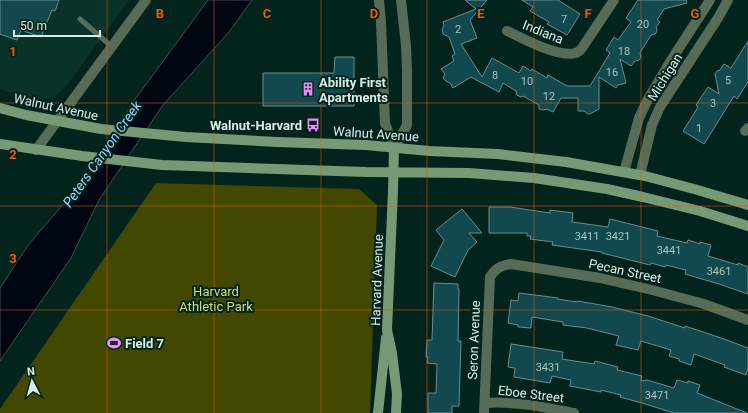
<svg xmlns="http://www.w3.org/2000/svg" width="748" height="413" viewBox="0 0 748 413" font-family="Roboto,sans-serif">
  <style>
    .built { fill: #093229 }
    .green { fill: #434801 }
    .water { fill: #000712; stroke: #414c52 }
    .building { fill: #11494f; stroke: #698d91 }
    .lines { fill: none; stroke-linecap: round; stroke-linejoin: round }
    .service { stroke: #576c56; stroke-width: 5 }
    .minor { stroke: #576c56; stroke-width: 10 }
    .tertiary { stroke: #576c56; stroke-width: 10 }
    .secondary { stroke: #769976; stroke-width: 10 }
    .grid { fill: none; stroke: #e8590c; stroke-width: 1; stroke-opacity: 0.55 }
    .labels { text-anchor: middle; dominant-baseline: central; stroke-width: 4; stroke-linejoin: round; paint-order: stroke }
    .number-label { font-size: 11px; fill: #a8c3c0 }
    .street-label { font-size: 13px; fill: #daece6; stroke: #03241c }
    .poi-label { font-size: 13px; font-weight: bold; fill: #daece6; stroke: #03241c; text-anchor: start }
    .park-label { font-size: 13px; fill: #d0dc79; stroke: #03241c }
    .water-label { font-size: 14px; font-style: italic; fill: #9cd5f6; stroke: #03241c }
    .grid-label { font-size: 13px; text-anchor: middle; font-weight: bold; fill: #e8590c; stroke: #03241c; stroke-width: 4; stroke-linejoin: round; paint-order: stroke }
  </style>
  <rect width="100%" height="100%" fill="#03241c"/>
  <path class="built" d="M0,0H129L67,85L59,93L54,96L42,100H34L27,98L0,89Z"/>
  <path class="green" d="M156,183L359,189L377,205L370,413H0V409Z"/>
  <path class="water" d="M208,0H252L229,32L163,105L99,200L71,258L0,361V288L29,244L84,180L133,102Z"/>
  <path class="building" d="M0,0H59L55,11L52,10L41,37L21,30L17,40L0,34Z
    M465,0H487L470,20L477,38L461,44L482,77L492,58L519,73L523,66L531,71L532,69L547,78L548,75L567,86H590L610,53L606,50L614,37L618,40L631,22L626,18L638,0H686L687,3L664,9L657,20L660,22L656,27L657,31L655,34L651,35L640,53L641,57L639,60L635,61L631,66L620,59L626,83L618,85L616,88L599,77V109L590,114H588L584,111H578V98H561L553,112L547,109L543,110L539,109V105L523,96L521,97L517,95L516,91L503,83L499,92L471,77L453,88L450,83L446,81L443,78L445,74L441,69L454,61L452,56L455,54L449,37L443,34L442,30L444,25L443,22L476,9Z
    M522,0H558L580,14L567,35L547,24L549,22L530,11L533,7Z
    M748,41V82L737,99L734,96L704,144L683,131L698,107L696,105L708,87L719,94L715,74L717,71L720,70L724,64L731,68Z
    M335,57H354V106H263V73H334Z
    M489,207H510L550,213V210L573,213L572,222L608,227L610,219L658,231L657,236L687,243L688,240L700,244V242L711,245L708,256L738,265V263L748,267V294L719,284L685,274L686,270L666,265L665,267L651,263L650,265L602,253V252L552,245L553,242L530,239L531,236H527V233H489Z
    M462,209L482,233H469L477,242L468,250L455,277L431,266L444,240L436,230Z
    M434,283L458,284V289H459L458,341H461L459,406H452V413H428V393H436L437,364L427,363L428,357H426L427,340H432Z
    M519,293L558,298L557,299L577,302V301L595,304L612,307L648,316L685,328V326L724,339L748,348V368L746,375L724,367L725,365L694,354L691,365L679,361V359L669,356L671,350L641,341L638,350L616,345L619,336L587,328L563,325V322L532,317L531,328L518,327V325L508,323L511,300L518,301Z
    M511,344L563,352L562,359L594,364L595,361L618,367L617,370L642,376L641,381L647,380L674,388L677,380L688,383V381L700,385L697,393L747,413H674L642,403L620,397L621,395L601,390V392L570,386L571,380L552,376L550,383L514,377L515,368L508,367Z"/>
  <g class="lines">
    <path class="service" d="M80,19L111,46"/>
    <path class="minor" d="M507,31C523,38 558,58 575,53C578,53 580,50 582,48L614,0
      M745,131L748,128
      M624,172L639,118L648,99L670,62L710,0
      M640,175L652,125L660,107L718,18L728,0
      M485,403C515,401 544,407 574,413
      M484,413L490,277C496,268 500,266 511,264L600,278L652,290L704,304L748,320"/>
    <path class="tertiary" d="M379,0L381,22L385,123L394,148
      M394,148L407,125V70L406,46L401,0
      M36,150L146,0"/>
    <path class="secondary" d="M0,108L26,115L101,129L186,137L277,142L366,145L429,151L498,154L566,162L645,176L694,189L748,205
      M0,144L82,156L162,165L366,172L469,173L534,178L607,189L643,197L700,211L748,226
      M394,148L393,190L387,330L392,353L397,394L396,413
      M378,413L386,338"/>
  </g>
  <path class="grid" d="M107,0V413M214,0V413M321,0V413M427,0V413M534,0V413M641,0V413M0,103H748M0,206H748M0,310H748"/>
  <defs>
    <g id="building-bare" transform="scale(1.08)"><path d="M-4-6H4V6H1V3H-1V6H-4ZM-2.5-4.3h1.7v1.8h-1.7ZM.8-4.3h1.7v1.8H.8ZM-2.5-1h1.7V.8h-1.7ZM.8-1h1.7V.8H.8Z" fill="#ee8bf8" stroke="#03241c" stroke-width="2.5" paint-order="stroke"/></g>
    <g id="bus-bare" transform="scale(1.08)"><path d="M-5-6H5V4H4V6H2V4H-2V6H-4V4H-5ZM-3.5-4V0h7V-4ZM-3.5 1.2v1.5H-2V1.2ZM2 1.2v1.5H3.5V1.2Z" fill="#ee8bf8" stroke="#03241c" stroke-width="2.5" paint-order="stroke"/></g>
    <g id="stadium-bare" transform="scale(1.08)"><path d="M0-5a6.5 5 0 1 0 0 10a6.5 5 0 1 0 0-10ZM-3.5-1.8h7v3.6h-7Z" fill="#ee8bf8" stroke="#03241c" stroke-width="2.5" paint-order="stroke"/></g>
  </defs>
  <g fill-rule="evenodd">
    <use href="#building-bare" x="308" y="89"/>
    <use href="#bus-bare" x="313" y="125"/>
    <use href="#stadium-bare" x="114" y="343"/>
  </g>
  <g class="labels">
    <g class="number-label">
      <text x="564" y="19">7</text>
      <text x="643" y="24">20</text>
      <text x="458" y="29">2</text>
      <text x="624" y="51">18</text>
      <text x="612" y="72">16</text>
      <text x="495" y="75">8</text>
      <text x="728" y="80">5</text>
      <text x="527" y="81">10</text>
      <text x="549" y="96">12</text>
      <text x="713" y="103">3</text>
      <text x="699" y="128">1</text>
      <text x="587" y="236">3411</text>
      <text x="618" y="236">3421</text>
      <text x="669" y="250">3441</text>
      <text x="719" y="271">3461</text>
      <text x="548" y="367">3431</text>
      <text x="657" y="395">3471</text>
    </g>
    <g class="street-label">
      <text transform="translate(543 32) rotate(22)">Indiana</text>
      <text transform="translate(665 77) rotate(-58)">Michigan</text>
      <text transform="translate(56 107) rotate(12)">Walnut Avenue</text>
      <text transform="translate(376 134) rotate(4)">Walnut Avenue</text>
      <text transform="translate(625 271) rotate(12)">Pecan Street</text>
      <text transform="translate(377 280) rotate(-88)">Harvard Avenue</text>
      <text transform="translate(474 340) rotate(-88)">Seron Avenue</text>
      <text transform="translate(531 394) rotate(7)">Eboe Street</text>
    </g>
    <g class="poi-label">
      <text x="319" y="82">Ability First<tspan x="319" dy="15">Apartments</tspan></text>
      <text x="302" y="125" text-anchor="end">Walnut-Harvard</text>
      <text x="125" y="343">Field 7</text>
    </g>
    <g class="park-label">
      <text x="216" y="291">Harvard<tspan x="216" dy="15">Athletic Park</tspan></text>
    </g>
    <g class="water-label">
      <text transform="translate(102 154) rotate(-55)">Peters Canyon Creek</text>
    </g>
  </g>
  <g class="grid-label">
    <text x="160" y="18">B</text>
    <text x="267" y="18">C</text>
    <text x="374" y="18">D</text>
    <text x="481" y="18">E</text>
    <text x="588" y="18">F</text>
    <text x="695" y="18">G</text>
    <text x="13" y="56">1</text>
    <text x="13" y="159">2</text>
    <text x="13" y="263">3</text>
  </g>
  <g transform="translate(32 381) rotate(354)" stroke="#03241c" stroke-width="3" paint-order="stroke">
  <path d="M0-3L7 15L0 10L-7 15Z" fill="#daece6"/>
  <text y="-6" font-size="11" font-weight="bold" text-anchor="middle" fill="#daece6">N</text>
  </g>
  <path d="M14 30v6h86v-6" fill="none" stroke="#daece6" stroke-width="2"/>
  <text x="20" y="30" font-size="12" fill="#daece6" stroke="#03241c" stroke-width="3" paint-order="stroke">50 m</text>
</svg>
